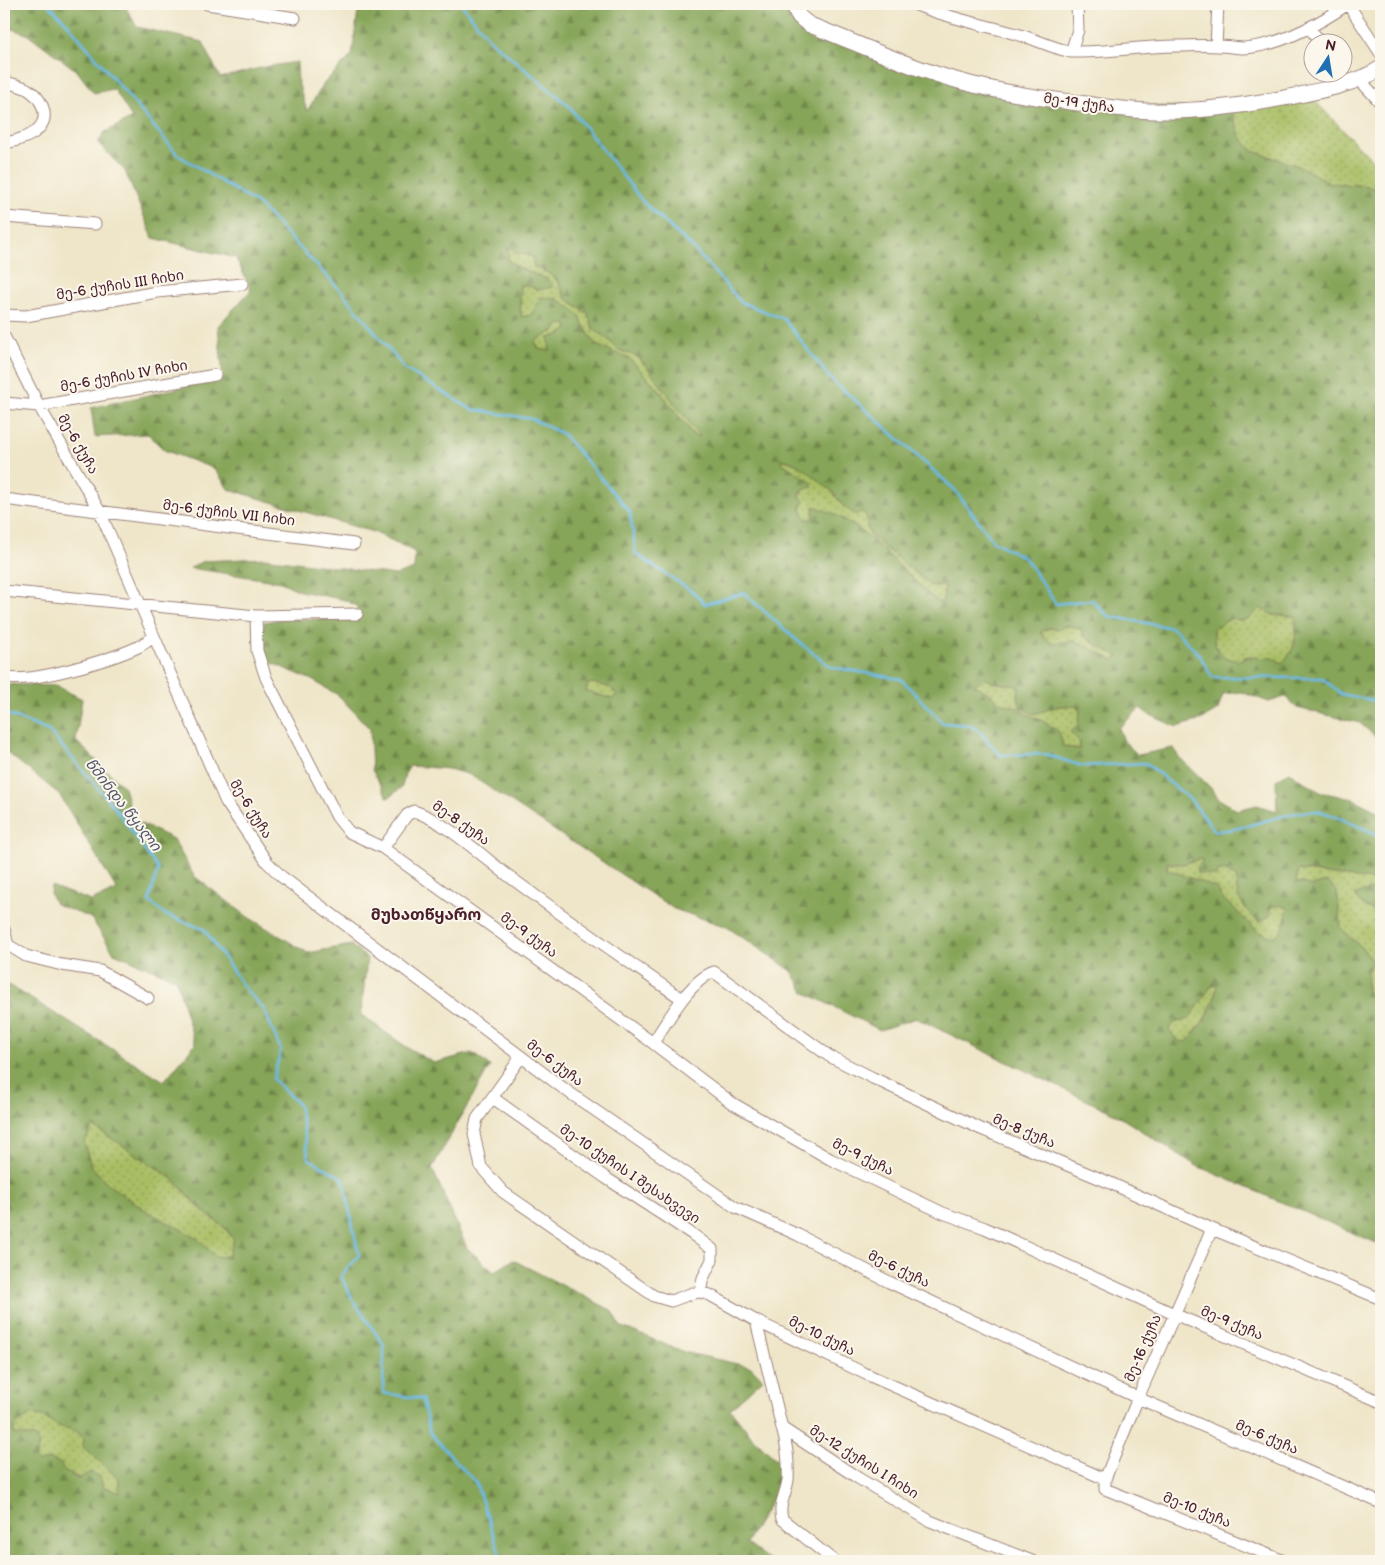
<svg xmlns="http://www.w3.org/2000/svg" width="1385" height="1565" viewBox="0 0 1385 1565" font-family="'Balsamiq Sans','Noto Sans Georgian',sans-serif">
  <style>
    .grass { fill: url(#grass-dots); stroke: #796e47 }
    .forest { fill: url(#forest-firs); stroke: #686242; fill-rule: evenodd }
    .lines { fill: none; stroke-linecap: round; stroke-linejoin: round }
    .stream { stroke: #6abae5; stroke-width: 2.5 }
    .street-casing { stroke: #9c827a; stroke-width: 13 }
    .secondary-casing { stroke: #9c827a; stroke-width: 17 }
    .street { stroke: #fff; stroke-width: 11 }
    .secondary { stroke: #fff; stroke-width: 15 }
    .labels { text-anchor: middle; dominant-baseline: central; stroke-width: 4; stroke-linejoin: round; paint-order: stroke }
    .street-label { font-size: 14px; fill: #4a1f2b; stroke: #fbf7ec }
    .water-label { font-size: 15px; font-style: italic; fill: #55556c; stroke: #fbf7ec }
    .quarter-label { font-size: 16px; font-weight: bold; fill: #4a1f2b; stroke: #fbf7ec }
  </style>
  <defs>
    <pattern id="grass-dots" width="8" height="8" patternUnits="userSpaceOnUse" patternTransform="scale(1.25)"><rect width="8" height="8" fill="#a8be63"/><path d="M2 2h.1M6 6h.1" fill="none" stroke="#8b9a52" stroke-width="1.8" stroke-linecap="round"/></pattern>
    <pattern id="forest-firs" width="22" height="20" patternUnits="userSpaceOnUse" patternTransform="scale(1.25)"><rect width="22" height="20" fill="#86a559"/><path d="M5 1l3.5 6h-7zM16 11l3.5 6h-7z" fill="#70864a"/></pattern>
  </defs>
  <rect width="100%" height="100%" fill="#fbf7ec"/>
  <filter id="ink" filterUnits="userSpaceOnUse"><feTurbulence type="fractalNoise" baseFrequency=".02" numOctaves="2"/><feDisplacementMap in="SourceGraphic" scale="10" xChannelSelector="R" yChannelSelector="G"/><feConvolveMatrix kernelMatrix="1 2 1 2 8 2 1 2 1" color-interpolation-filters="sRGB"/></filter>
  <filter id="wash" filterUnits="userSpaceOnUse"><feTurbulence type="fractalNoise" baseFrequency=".0096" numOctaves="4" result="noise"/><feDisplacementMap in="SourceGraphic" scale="20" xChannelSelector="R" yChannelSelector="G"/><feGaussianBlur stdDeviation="1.12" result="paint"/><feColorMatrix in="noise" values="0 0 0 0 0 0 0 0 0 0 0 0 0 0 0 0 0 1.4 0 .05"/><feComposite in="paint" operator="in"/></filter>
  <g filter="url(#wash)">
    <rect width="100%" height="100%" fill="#efe6c9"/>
    <path class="grass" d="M1311,97L1381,169V192L1367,186L1330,183L1301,167L1253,151L1240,136L1232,111Z
      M508,247L533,257L534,267C552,273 560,280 565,298L588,313L593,329L608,339L617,349L638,357L648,368L701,437L694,436L658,389L630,359L596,345L581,321V317L555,298L531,315L521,317L520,285H527L538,290L547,279L524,270L508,261Z
      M567,324L568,329L561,334L549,338L550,351L538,349L535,341L555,330L558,325Z
      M780,459C806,465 828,484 843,506L862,511L867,517V527L871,536L931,586L945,585L943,600L939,603C911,580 888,551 859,529C845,519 829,513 813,507L814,518L807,521C801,510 797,501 803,489L813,487L811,482L782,463Z
      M1260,608L1273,615L1295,616C1297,635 1297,649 1282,663L1273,658L1245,657L1238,661L1223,657L1215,645L1213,628L1232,618Z
      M1068,625L1082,630L1102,648L1119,655L1114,660L1075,641L1051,643L1040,632C1049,627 1058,629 1068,625Z
      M985,677L992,682L1019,686L1059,706H1076L1080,712L1078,726L1080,750L1063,746L1059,732L1041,720L1026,714L1013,706L1000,703L989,693L974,685Z
      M592,683L610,687L618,695L612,699L586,691L587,685Z
      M1199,859L1203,860L1197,868V873L1225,870L1237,878L1236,891L1269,908L1279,905L1288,908C1285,920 1285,932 1273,937L1259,932L1221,897L1216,888L1167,869V863C1179,866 1188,862 1199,859Z
      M1298,870L1371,880L1381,884V982L1374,984L1371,997L1366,989L1368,954L1341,928L1337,891L1327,882L1312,886L1296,882Z
      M1217,984C1215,1006 1201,1025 1187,1042L1178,1041L1168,1030L1174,1023L1212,985Z
      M93,1126L172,1178L203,1211L225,1228L234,1240L228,1256L216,1257L197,1238L150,1213L110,1186L91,1166L84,1143Z
      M30,1415L41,1416L60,1426L76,1430L118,1478L120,1493L38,1462L35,1459L39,1444L14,1434L13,1426Z"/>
    <path class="forest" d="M4,4H124L137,27L203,42L220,78L264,67L297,62L298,82L307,111L325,82L352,55L359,4H786L787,13L805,29L995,95L1232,111L1240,136L1253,151L1301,167L1330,183L1367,186L1381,192V738H1377L1360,723L1297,708L1285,697L1269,702L1241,692L1223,694L1218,710L1201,720L1177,727L1148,714L1140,708L1119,728L1124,741L1138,755L1173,748L1179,757L1210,787L1219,799L1237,810L1257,805L1277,811L1276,780L1289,772L1320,792L1353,799L1381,813V884L1371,880L1298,870L1296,882L1312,886L1327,882L1337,891L1341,928L1368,954L1372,963L1367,972L1366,989L1371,996L1374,984L1381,982V1245L1197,1166L1115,1114L916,1018L880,1030L804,992L792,971L727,927L674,909L470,775L449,769L410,766L405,774L402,787L388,798L372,770L370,729L338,695L312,680L272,663L262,647L264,622L283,619H352L358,607L345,600L300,591L281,582L190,568L203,561L264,558L396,575L414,569L415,552L376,533L228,489L215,469L164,450L148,434L95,437L91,408L223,378L218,326L251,290L236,258L153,238L125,171L98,143L104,133L132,118L114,89L94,93L77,71L29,35L4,26ZM508,247H512L517,254H523L533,257L534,267C552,273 560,280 565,298L588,313L593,329L608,339L617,349L638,357L648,368L700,437L694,436L658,389L630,359L596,345L581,321V317C567,304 561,298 541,297L531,315L521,317C519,307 521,296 520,285H527L538,290L553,287L547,279L524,270L508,261ZM567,324L568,329L561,334L549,338L550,351L538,349L535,341L555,330L558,325ZM781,459L790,461L806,470L833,492L843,506L856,515L862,511L867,517V527L871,536L932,586L945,585L943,600L939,603C899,569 866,521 813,506L814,518L807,520L801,510L804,501L799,495L803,489L813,487L811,482L782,463ZM1260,608L1273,615L1295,616C1297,635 1297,649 1282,663L1273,658L1245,657L1238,661L1223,657L1215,645L1213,629L1232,618C1246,624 1251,617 1260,608ZM1068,625L1082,630L1083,636L1102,648L1119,656L1113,660L1075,641L1051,643L1040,633L1047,628L1057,629ZM985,678L992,682L1019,686L1018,694L1020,708L1034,714L1059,706H1076L1080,712L1078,726L1070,732L1080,742V750L1063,746L1059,732L1041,720L1026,714L1013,706L1000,703L989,693L974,685ZM592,683L610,687L617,695L612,699L586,691L587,685ZM1199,859L1203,860L1197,868V873L1216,876L1219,871L1225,870L1237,878C1236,901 1243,907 1259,922L1270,916V908L1279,905L1288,908C1285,920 1285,932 1273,937L1259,932L1221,897L1216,888L1167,869V863L1183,864ZM1217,984C1216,1006 1201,1026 1187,1042L1178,1041L1169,1030L1174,1023L1189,1019L1212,985Z
      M4,684L57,686L82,699L76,741L124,787L133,820L173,839L194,876L248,917L308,953L351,945L367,958L361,1015L405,1046L434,1063L472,1053L490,1066L432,1168L467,1248L494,1272L513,1260L613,1311L620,1326L684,1352L751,1367L763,1379L730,1409L753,1438L780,1463L781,1484L746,1543L771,1561H4V982L164,1081L195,1044L176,979L114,953L91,918L55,904L50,893L51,886L91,901L117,890L59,794L4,750ZM93,1126L172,1178L203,1211L225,1228L234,1240L228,1256L216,1257L197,1238L150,1213L110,1186L91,1166L84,1143ZM30,1415C45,1416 47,1421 59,1426C72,1431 73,1427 84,1438L83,1447L118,1478L120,1493L103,1487L100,1476L90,1472L79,1479L64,1471L61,1464L51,1459L38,1462L35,1459L39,1444L35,1437L14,1434V1426Z
      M1371,890L1381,893V912C1370,909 1358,907 1355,894Z"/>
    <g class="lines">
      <path class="stream" d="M48,4L65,21L178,155L258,204L343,293L405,369L471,409L532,419L563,434L630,512L636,554L693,592L705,604L744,593L800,643L831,667L901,679L943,723L970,725L979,731L1000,755L1045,754L1082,766L1146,763L1191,800L1215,831C1250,830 1282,811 1317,811C1327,811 1368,831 1381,836
        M461,4L491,41L568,105L644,203L691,246L741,302L784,319L830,378L954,489L993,541L1025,558L1056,604L1092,600L1108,616L1173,628L1199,654L1212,677L1322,678L1341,694L1381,702
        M4,713L49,731L115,808L158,869L149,901L166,915L204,929L246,990L264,1009L281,1050L273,1079L299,1105L309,1159L343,1178L359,1256L341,1276L353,1300L384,1345L383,1393L422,1399L430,1433L476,1483L502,1560L504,1561"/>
    </g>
  </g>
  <g filter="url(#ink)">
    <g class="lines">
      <g class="street-casing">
        <path id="street" d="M207,4L295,18
          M914,4C949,19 987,25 1023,36C1038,40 1059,51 1074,52C1108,53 1142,46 1176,46C1190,46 1204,45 1218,46C1227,46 1236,48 1244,48C1280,46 1320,23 1348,4
          M1348,4L1381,54
          M1309,27L1320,42
          M1216,46L1218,4
          M1071,52L1078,30L1077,4
          M1340,72L1347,82
          M1359,79L1381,103
          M4,82C12,84 19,85 27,89C40,96 51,115 39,128C31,138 15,140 4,144
          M4,217L95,224
          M4,315L26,316L157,292L242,284
          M4,336L39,406L100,512L226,802L267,862L282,877L567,1091L735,1207L798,1235L889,1282L1138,1398L1381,1503
          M4,403L39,406L215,375
          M4,499L354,544
          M4,591L256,616L357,614
          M256,616L257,651L266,678L337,817L349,832L383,848L653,1043L732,1103L830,1159L943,1213L985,1228L1174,1314L1381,1402
          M4,677C29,685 112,659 138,647C143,644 149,640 154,637
          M383,848L407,815L414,811C447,822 485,859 514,880C569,921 626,960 682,999
          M4,929L8,945L26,956L62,965L100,971L148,998
          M653,1043C666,1023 691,979 714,972L829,1056L873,1078L981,1129L1108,1182L1212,1229L1381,1299
          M521,1057L477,1119L474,1134L481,1167L503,1192L654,1296L671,1301L693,1293L700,1292L710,1295L756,1321L866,1374L1105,1479V1489L1284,1561
          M493,1098L606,1178L692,1234L712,1249V1260L703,1278L700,1292
          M756,1321L782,1428L858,1478L930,1521L1032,1561
          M782,1428C787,1445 789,1461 788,1480C786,1494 778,1505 782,1519L834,1561
          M1105,1479L1138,1398L1212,1229"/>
      </g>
      <g class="secondary-casing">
        <path id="secondary" d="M795,4C795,15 801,19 810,25C859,44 908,67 959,81C997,92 1038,98 1078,103C1102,106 1128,111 1153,111C1197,112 1241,106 1284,98C1314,92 1356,85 1381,68"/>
      </g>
      <use href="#street" class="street"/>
      <use href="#secondary" class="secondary"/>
    </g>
  </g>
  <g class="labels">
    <g class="street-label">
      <text transform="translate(1079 103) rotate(8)">მე-19 ქუჩა</text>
      <text transform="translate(120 285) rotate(-9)">მე-6 ქუჩის III ჩიხი</text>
      <text transform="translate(124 376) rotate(-10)">მე-6 ქუჩის IV ჩიხი</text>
      <text transform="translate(78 444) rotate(60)">მე-6 ქუჩა</text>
      <text transform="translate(229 513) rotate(7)">მე-6 ქუჩის VII ჩიხი</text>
      <text transform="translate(251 809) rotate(58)">მე-6 ქუჩა</text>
      <text transform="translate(461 823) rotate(35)">მე-8 ქუჩა</text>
      <text transform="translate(529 935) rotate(36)">მე-9 ქუჩა</text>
      <text transform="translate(555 1063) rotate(37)">მე-6 ქუჩა</text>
      <text transform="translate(1024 1131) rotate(23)">მე-8 ქუჩა</text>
      <text transform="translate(863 1157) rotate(26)">მე-9 ქუჩა</text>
      <text transform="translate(630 1174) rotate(34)">მე-10 ქუჩის I შესახვევი</text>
      <text transform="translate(899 1269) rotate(26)">მე-6 ქუჩა</text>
      <text transform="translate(1232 1323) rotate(23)">მე-9 ქუჩა</text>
      <text transform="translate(822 1336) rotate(26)">მე-10 ქუჩა</text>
      <text transform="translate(1143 1348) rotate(-67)">მე-16 ქუჩა</text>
      <text transform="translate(1267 1437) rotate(23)">მე-6 ქუჩა</text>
      <text transform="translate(864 1462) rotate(32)">მე-12 ქუჩის I ჩიხი</text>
      <text transform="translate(1197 1510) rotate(22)">მე-10 ქუჩა</text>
    </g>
    <g class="water-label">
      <text transform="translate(123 805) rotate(52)">წმინდა წყალი</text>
    </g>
    <g class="quarter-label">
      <text x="426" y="915">მუხათწყარო</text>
    </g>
  </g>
  <rect width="1385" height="1565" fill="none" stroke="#fbf7ec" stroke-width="20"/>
  <g transform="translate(1328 58) rotate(12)"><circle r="24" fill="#fbf7ec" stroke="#b4a19f"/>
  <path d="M0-4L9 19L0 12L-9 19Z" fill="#1f6fb2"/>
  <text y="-8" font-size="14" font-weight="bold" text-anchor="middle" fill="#4a1f2b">N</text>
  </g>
</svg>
